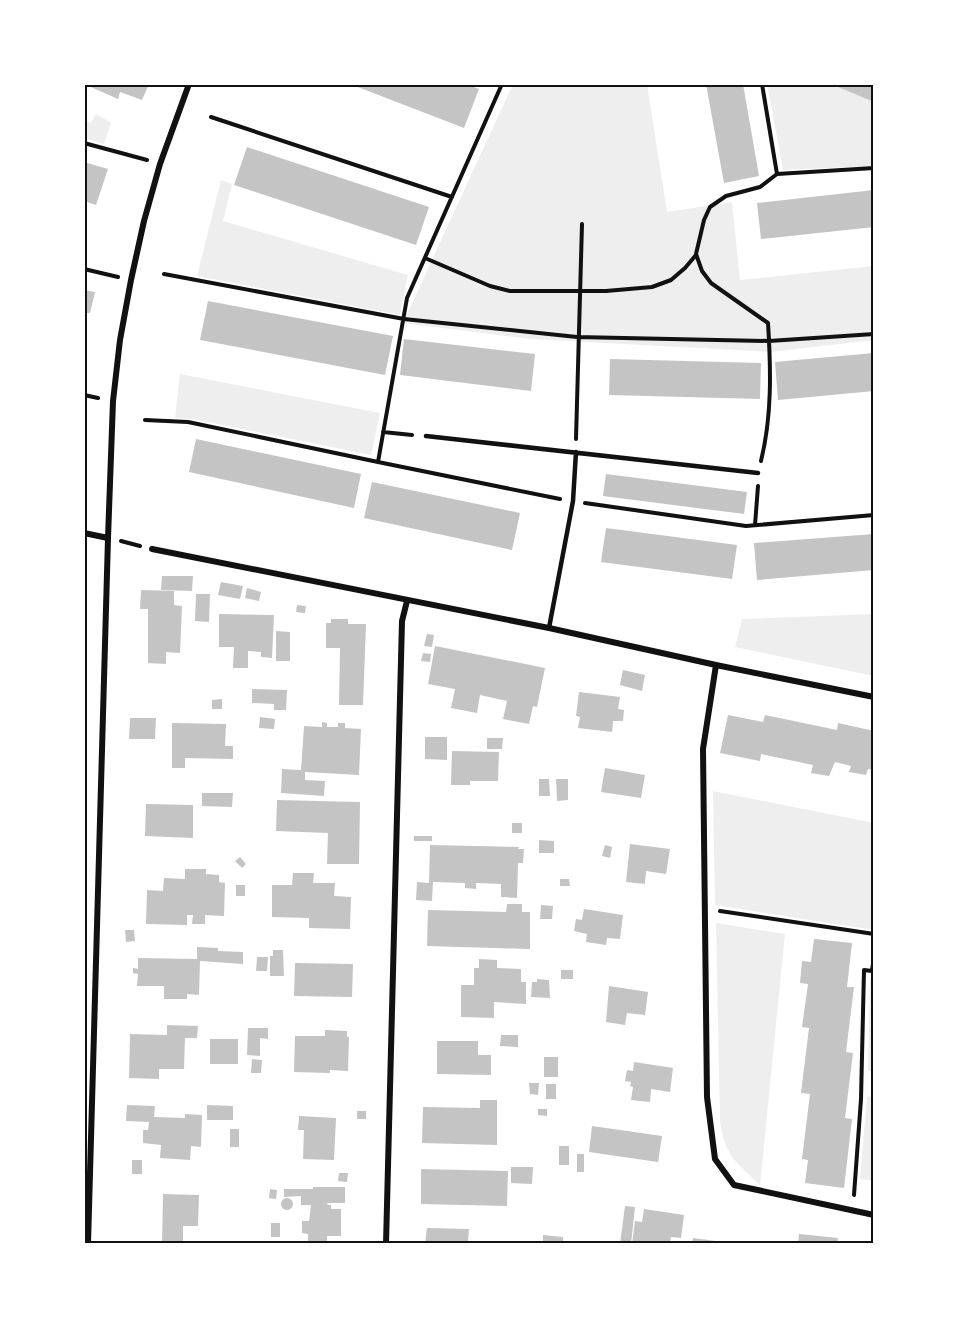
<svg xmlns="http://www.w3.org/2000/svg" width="958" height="1328" viewBox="0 0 958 1328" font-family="Spectral,serif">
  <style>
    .green { fill: #eee }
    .building { fill: #c4c4c4 }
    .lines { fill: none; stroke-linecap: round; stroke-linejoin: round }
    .path { stroke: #111; stroke-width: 4 }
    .service { stroke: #111; stroke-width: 4.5 }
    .minor { stroke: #111; stroke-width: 6 }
    .neatline { fill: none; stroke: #111; stroke-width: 2 }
  </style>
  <rect width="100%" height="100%" fill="#fff"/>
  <path class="green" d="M513,84H647L667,212L732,202L740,280L874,266V340L771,352L531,339L403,323Z
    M767,84H874V166L783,170Z
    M96,114L111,123L104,144L84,138V120L91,123Z
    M221,180L232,184L223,221L408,275L400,315L197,276Z
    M180,374L380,413L371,455L193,419L175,418Z
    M874,614V676L735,647L742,619Z
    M713,791L874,823V930L715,905Z
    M716,923L785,934L760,1185C735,1161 724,1155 720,1120Z
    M870,978H874V1071H868Z
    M874,1096V1181L860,1179L867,1097Z"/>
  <path class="building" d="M84,84H149L142,100L120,92L118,99Z
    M350,84H466L479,89L464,128Z
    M706,84H743L759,176L724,183Z
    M831,84H874V102Z
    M247,147L429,207L416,245L234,185Z
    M84,162L108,169L96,205L84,201Z
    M874,190V227L761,239L757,203Z
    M84,290L95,292L90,313H84Z
    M208,301L393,336L385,375L200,340Z
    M404,339L535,354L531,391L400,375Z
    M874,353V391L778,400L775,362Z
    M610,359L761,363L760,399L609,395Z
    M196,439L361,474L354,508L189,472Z
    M606,474L747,492L744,514L603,496Z
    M372,482L520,513L512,550L364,518Z
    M606,528L737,545L732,579L601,562Z
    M874,534V570L757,580L754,543Z
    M162,576H193L192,591L161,590Z
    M221,582L243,586L240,599L218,595Z
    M247,588L261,592L259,601L245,598Z
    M141,590L174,591V605L182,606L180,653L166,652V664L148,663V609H140Z
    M196,594H210L209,622L195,621Z
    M297,605L306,606L305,613L296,612Z
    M219,614L274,615L272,658L261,657V652L248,651V668H233L234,647H219Z
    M331,619H348V624H366L363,705H339L340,648H326V623H331Z
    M276,631L290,632V661H276Z
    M427,634L434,635L432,647L424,646Z
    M435,646L545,668L537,707L533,706L529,724L503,719L507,701L480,695L477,713L451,708L455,689L428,684Z
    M423,653L431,654L430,662L421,661Z
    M623,670L645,675L642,691L620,685Z
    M252,689L287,690L286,710H274V704L252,703Z
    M579,692L620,697L618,709L624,710L623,721H613L612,732L578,728L580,717L576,716Z
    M222,699V709H212V700Z
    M728,715L763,722L765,715L837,730L838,723L874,731V770L868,769L866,775L849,772L851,766L835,762L829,776L811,773L813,765L761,754L760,761L720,753Z
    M260,717L275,719L274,729L259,728Z
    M130,718H156L155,739H129Z
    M322,722L327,723V727H338V723H345V728L361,729L359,775L305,772V780L325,781L324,796L281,793L282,769L301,770L304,726L322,727Z
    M172,723L226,724L225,746H233V759L185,758V768H172Z
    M425,737H447V760L425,759Z
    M487,738H503L502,749H487Z
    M452,751L499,752L498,781H470V785H451Z
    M605,768L645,775L641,798L601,792Z
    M539,779H549L550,796H539Z
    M556,779H568V800L557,801Z
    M202,793H233L232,807L202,806Z
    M277,800L360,802L359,864H327L328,833L276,831Z
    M146,804L193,805V838L145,836Z
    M512,823H522V833H512Z
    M414,836H432V841H414Z
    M539,840L554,841V853H539Z
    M630,844L670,849L666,874L646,871L645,884L626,882Z
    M430,845L519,847L518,849H524L523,863H518L517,898L501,897V884L476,883V889L465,888V883L433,882L432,901L416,900L417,882L429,883Z
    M605,845L612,847L610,858L602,856Z
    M240,857L246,864L242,868L235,861Z
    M185,869H206V874L219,875V882L225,883L224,916L205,915V924H192L193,915H187V925L146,924L147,890L163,891L164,878L185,879Z
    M293,873H314L313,883H335L334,896L351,897L350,929L309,928V918L272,917V885H292Z
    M560,879H569L570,886H560Z
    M236,885H245V896H236Z
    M507,904H522V912H530V949L427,946L428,910L506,912Z
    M541,905L553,906L552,919H540Z
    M584,909L623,915L620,939L607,938L606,945L586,942L587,934L574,931L576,919L582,920Z
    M125,930H134L135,941L126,942Z
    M814,939L852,943L847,987H854L846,1052L853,1053L845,1118L852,1119L844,1188L805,1183L808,1160L802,1159L810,1094L801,1093L809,1028L802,1027L808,984L800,983L802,961L811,962Z
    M197,947L218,948V951L243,952V964L200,961L199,995L187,994V999H164V986H137L138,974L133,973V968L138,969V958L197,959Z
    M273,950H283L284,976H270V956H273Z
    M257,957H268L267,971H256Z
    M479,959L497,960V968L521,969V982H526V1004L494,1002V1018L461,1017V985H474V968H479Z
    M295,963L353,964L352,997L294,996Z
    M561,970H573V979H561Z
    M537,979L549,980L550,998L531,997L532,982H537Z
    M609,986L648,992L645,1015L627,1013L625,1025L606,1022Z
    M167,1025L198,1026L197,1038H185L184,1069H159V1079L129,1078L130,1034L167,1035Z
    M248,1028H268V1039L260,1038V1056L247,1055Z
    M325,1030L347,1031V1037H349L348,1071L330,1070V1073L294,1072L295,1036H325Z
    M501,1035H518V1047L500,1046Z
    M210,1039H238V1064H210Z
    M437,1041H478V1055H491V1075L437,1074Z
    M544,1057H558V1077H544Z
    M252,1059L262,1060L261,1073H251Z
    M634,1062L673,1068L670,1092L651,1089L650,1102L631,1100L633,1087L630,1086L631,1082L625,1081L627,1070L633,1071Z
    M529,1083H539L538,1095L530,1094Z
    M546,1084H556V1099H546Z
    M480,1100H497V1145L422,1143L423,1107L480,1108Z
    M127,1105L155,1106L154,1117L185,1118V1114L202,1115L201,1147L191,1146L190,1160L160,1158L161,1145L143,1143V1130H148L149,1122L126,1121Z
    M207,1105L233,1106V1120H207Z
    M538,1109H547V1116L538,1115Z
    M357,1111H366V1119H357Z
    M299,1116L336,1118L334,1160L303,1159L304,1130H298Z
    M592,1126L662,1136L658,1162L589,1152Z
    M230,1129H239V1147H230Z
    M559,1146H569V1165H559Z
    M577,1154H584V1172H577Z
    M132,1160H142V1174H132Z
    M511,1167H533L532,1184L511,1183Z
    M421,1169L508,1171L507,1206L421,1204Z
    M339,1173H348L347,1182L338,1181Z
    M313,1187H345V1203H327L328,1205H331V1209H341V1236H327V1244H308V1234L302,1233V1221H309L311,1205H301V1196L284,1197V1189H313Z
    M270,1189L277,1190L276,1199L269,1198Z
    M163,1194L199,1195L198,1226H183V1244H162Z
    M281 1204a6 6 0 1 1 12 0a6 6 0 1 1-12 0Z
    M625,1206L635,1207L631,1244H620Z
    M644,1209L684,1215L681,1238L671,1237L670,1244H632L635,1221L642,1222Z
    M271,1223H280V1237H271Z
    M427,1228L469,1229L468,1241L500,1242V1244H425Z
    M799,1234L838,1238L837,1244H798Z
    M543,1235L563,1237V1241H559V1244H543Z
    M693,1238L731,1243V1244H692Z"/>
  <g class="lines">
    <path class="path" d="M762,84L777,174
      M211,117L452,197
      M84,143L147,160
      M425,258L490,286L510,291H606L652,287L671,280L685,268L696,255
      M84,269L118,277
      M164,274L404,319L577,337L769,341L874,334
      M84,395L98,398
      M145,420L188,422L378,462L407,298L502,84
      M383,432L412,435
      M576,439L582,224
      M761,461C772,416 771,370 768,323L711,283L702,271L696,254L704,220L710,207L726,196L760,187L777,174L874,168
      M378,462L560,499
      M585,503L746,526L874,515
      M755,525L758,486
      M121,541L140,546
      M720,911L874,934
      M854,1195L861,1099L864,970L872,971L874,956"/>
    <path class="service" d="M426,436L758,473
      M549,628L573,501L576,452"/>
    <path class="minor" d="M84,533L108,538
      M152,549L549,628L716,665L874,697
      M716,665L703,749L707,1097L715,1159L734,1185L874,1215
      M88,1244L108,538L113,401L120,340L131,280L144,221L160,164L189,84
      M386,1244L402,621L407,601"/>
  </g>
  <rect width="958" height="1328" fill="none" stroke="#ffffff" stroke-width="171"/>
  <rect x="86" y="86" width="786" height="1156" class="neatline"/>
</svg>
